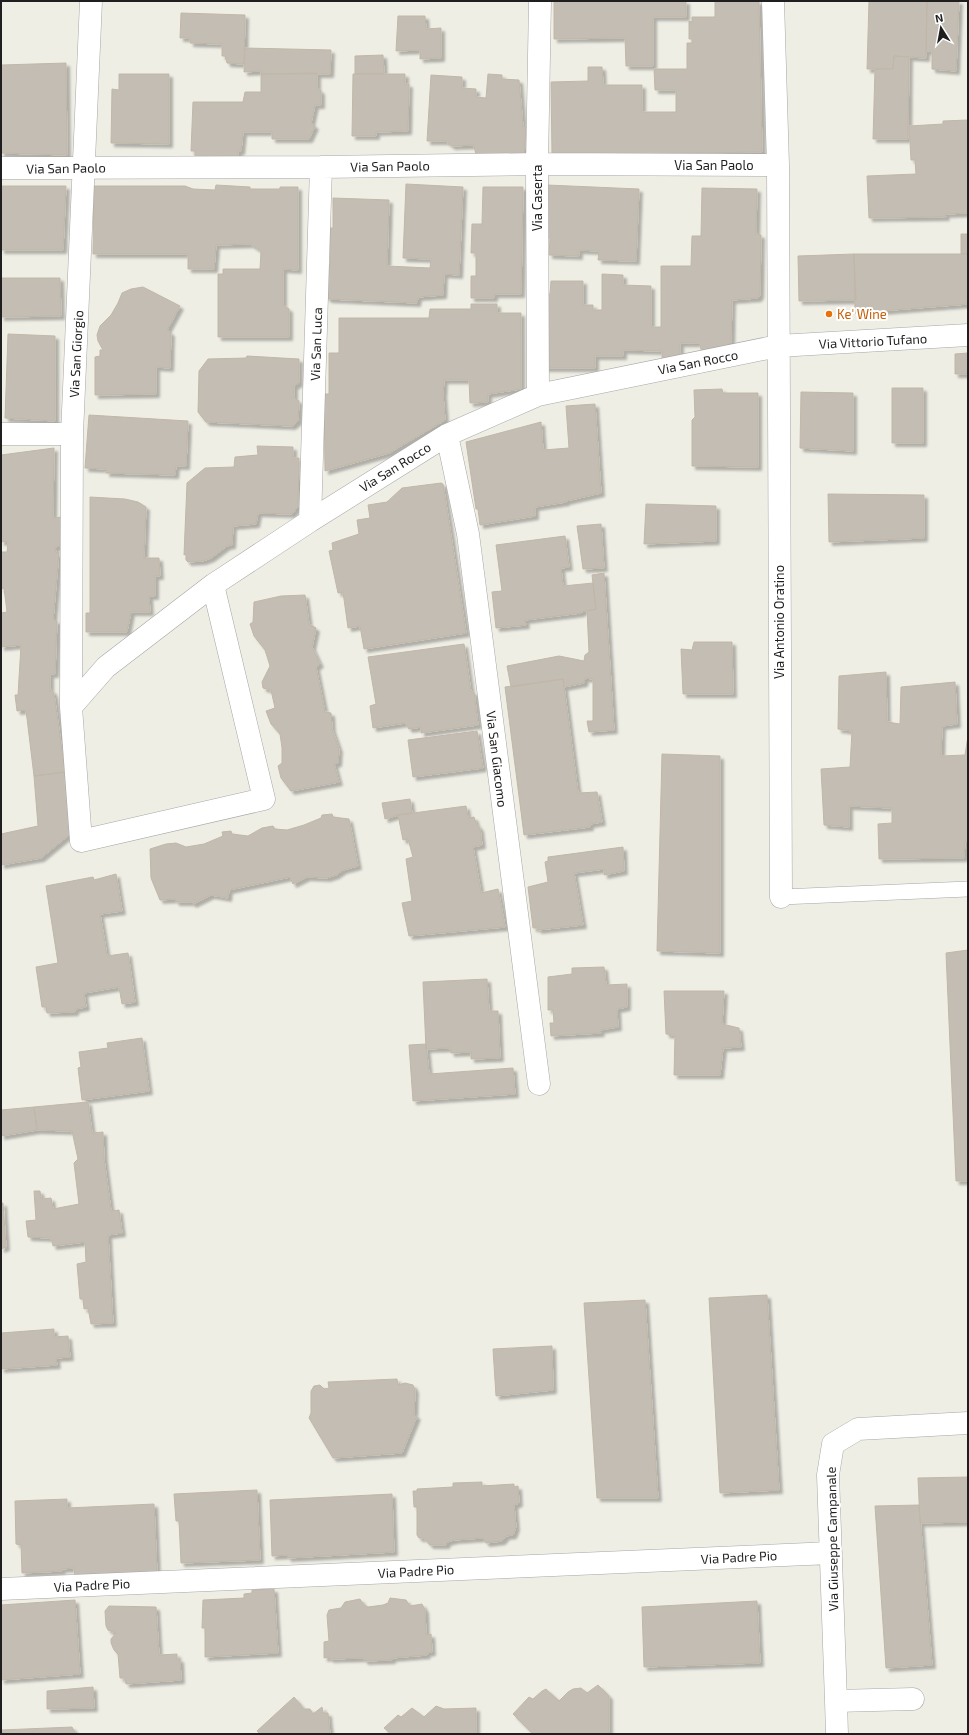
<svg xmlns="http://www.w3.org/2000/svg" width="969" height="1735" viewBox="0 0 969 1735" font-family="'Exo 2',sans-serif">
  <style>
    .building { fill: #c4bdb4; stroke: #c1b7a7; filter: url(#shadow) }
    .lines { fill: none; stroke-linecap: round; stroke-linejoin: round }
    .lane-casing { stroke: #a6a6a6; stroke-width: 16 }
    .street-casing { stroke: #a6a6a6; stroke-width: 23 }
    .lane { stroke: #fff; stroke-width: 15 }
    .street { stroke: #fff; stroke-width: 22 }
    .food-dot { fill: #e8710a; stroke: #fff; stroke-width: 1.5 }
    .labels { text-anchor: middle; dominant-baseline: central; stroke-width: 4; stroke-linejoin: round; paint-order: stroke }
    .street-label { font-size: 13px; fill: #1f1f1f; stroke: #fff }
    .food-label { font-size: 13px; fill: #c56008; stroke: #fff; text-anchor: start }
  </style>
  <defs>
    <filter id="shadow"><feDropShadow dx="3.5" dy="3.5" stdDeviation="1" flood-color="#0004"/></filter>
  </defs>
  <rect width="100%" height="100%" fill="#efeee5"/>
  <path class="building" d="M554,1H686V17H653V66H626L625,38L554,39Z
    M715,1H759L762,152L552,155L551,82L588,81V67H602L603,85H642V112H676V90H655L654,69H687V43H692V39H689V21L692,22V17H715Z
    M869,1H927L926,58L894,56L893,69H867Z
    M927,1H959L956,71L932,69V51H926Z
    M181,13L245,15L244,64L227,63L225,56H222V44L190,43V38H180Z
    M398,16H425L426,29L441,28V58L420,59V50L396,51Z
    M245,48L331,50L330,74H261V71L244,72Z
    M383,55L384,74H355V56Z
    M894,56L909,57L908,139H873L875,69H893Z
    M66,63L67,155L1,153V65Z
    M317,73V88L321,91V105H315L311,123L315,126L309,139H272V132H243L241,151H238V157H195V151H191L193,102H243L245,92H261V74Z
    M119,74H169V144L111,143L112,89L119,90Z
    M353,74H405V84H409L408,131L376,132V136H352Z
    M488,74L502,75V79L519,80L523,127L526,126L524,158L476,156L474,145L452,146L445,141H427L431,75L462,77V88L476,89V97L486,98Z
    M968,120V213L945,214L946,217L869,218L867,176L916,174L915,160H911L909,126L943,124V121Z
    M406,184L463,187L459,275L444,274L443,295L418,297L417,303L328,299L326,297V266L330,265V228H333V198L389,200L387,266L430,268L431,259L403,258Z
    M216,185L250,187V189H280V187H298V270L283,269V305L289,309V337H218V274H223V269H260L261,251L250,244L216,245L214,269H188V254H93L94,186H185L193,189L215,190Z
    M547,185L639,189L636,261L598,260L599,251L579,250V256L549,255L550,238H547Z
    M1,186H66L63,250H1Z
    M483,187H523L521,294H494V298H471V276H476V253H471L472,224H482Z
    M702,188L757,189L756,234L761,235L760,295L758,298L732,300L731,343L704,358L699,343H680V362H662V351L623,350V356H595V368H544L545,294H550L551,281H583V305H593V310H602V274L623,275V285L651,286V327H661V266H691L692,236H701Z
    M961,234H968V254H961Z
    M854,254H968V304L855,313Z
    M854,254L856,300L799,301L798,256Z
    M1,278H60L61,316L1,317Z
    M143,287L180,306L167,330L171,333L170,368L156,367V394L95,395V357L100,356V350H103L98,341L97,335L100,326L111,315L118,303L122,293L131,289Z
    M471,304H497V313H521V389L488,394V402L470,403L469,380H444L443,394L445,420L389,453L325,471L324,394H329V353H339V318H429L430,309H471Z
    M8,334L55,336V421L5,418Z
    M968,353V374H955V354Z
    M247,356L299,359V383L294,386V398L299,401L298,421L292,426L206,422L198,412L199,371L208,359L246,358Z
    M892,388H923V443H892Z
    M722,389L723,393H758V467L692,466V420L695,417L694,390Z
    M801,392L853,393V451L800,448Z
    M595,404L601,493L566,501V502L535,507V516L480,525L478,509H476L466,442L541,422L543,450L569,448L566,406Z
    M89,415L188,421L186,466H176L175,475L106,473L107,469L85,468Z
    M257,446L293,447V458H299L298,506L292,514L258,513L256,524L233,526L232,545L227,546L211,558L203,561L188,562L186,560V554L184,555L187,483L205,468L234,467L235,457L258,455Z
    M54,448L53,518L61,517L60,546L55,547L56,553L59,552L53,620L57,621L55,674H50V691L52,690L54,694L65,772L34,776L26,710L17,711L15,695H18L21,645L1,647V613L7,612L4,588L1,589V552H7L8,541L1,542V455Z
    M441,483L443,484L466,633L364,649L360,626L348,628L343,592L338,593L329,551L333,550L332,543L359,534L357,520L370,518L368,505L387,502L402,488Z
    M828,494L924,495V538L829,542Z
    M90,497L125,499L138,502L146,507L144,558H159L160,576H155V596H149L150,612H131L127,632H86V613H90Z
    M646,504L716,506V541L644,544Z
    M601,524L604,568L583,569L577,526Z
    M565,536L569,567L561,568L563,586L593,583L596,609L581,612V613L525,620L526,625L496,628L492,592L502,591L496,545Z
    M604,573L614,730L589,732L587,721H593V679L585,678L584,683L564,687L563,679L511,687L507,666L559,656L584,661L585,655L589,652L587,611L596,609L592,575Z
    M305,595L309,624L316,628L312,647L320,664L316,667L325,712L331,713L332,729L339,749L338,763L334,764L339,782L291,791L281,778L278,766L282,763V748L280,734L271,724L266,711L275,708L271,690L263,688L262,682L270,666L265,650L254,636L250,624L253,622L254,602L281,596Z
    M694,642H732L733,694H683L681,649L692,650Z
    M464,644L471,692H474L478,725L421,733V727L409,729L405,723L373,728L370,706L376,704L368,657Z
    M886,672L887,722L900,724L901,687L955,682L957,724L942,726L941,756L965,755L968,736V841H965L964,858L879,859L878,824L892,823V808L849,806V827L824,825L821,769L850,767L852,731L838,729L839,676Z
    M563,679L578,793L597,792L602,822L590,824V827L524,835L505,687Z
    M477,731L483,768L413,777L408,740Z
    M662,754L720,756V953L657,951Z
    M65,772L70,834L41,858L1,865V834L38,826L34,776Z
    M410,799L412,813L398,815L385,819L382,803Z
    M466,806L468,818L474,817L476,823L480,828L482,845L473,847L481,893L498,889L505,927L409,936L402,903L412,901L406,859L413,857L408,839L403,840L398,815Z
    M332,814L333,817L349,819L358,866L343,870L336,875L327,878L307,877L293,884L290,877L229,890L228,898L211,895L193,904L191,902H176L175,899L160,900L151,878L150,849L166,844L176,843L186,847L204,844L223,836L222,832L231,831L232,834L248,836L262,828L273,826L275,829L287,830L304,825L321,818L322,815Z
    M623,847L624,871L604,875V869L574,873L583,925L538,930V928H533L528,887L548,882L545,862L548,861V857Z
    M116,874L122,911L100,914L107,956L128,953L135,1002L122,1004L119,987L84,993L86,1007L75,1009V1012L47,1013L46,1007H42L36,967L58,963L46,886L93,877L94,880Z
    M968,950V1181H956L946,953Z
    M604,967L606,985L627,984V1007L617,1009L618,1027L600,1030L601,1033L551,1036L550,1023H554L553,1010H548V977L572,974V968Z
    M487,979L489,1011H498L500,1058L471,1059V1052L451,1053L450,1048L426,1049L423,982Z
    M664,991H724L722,1024L739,1028L741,1047L723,1048L720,1075H674L675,1035L666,1034Z
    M142,1038L149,1091L82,1100L78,1068L81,1067L79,1052L108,1048L107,1043Z
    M426,1044L429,1074L513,1068L515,1094L413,1101L409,1045Z
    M88,1102L92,1133L103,1132L104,1159L111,1211L119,1210L122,1233L108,1235L113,1323L91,1324L88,1308L84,1309L83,1299H80L77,1264L86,1262L85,1242L53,1246L51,1238L28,1237L26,1221L36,1220L34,1191H40L41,1199L51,1198L53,1209L79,1204L74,1163L78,1159L72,1131L37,1130L34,1107Z
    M34,1107L37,1130L1,1136V1110Z
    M1,1203H3L6,1247L1,1249Z
    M767,1295L779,1490L720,1493L709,1298Z
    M645,1300L658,1498H597L584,1303Z
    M54,1329V1337L68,1336L70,1357L56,1358L57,1365L1,1369V1333Z
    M552,1346L553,1390L496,1396L493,1349Z
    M397,1379L398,1385L405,1383L413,1385L415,1390L414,1415L417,1416L402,1453L333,1458L309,1418L311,1413V1391L314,1386L320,1385L324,1389L329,1388L328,1382Z
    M968,1477V1522L920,1523L918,1478Z
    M482,1482V1486L514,1484V1487L518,1486L519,1503L514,1505L516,1527L513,1535L506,1536L502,1541L486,1543L483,1538L454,1540L447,1542L446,1545H430L424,1538H419L417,1535V1507H414L413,1491H417V1489L453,1487V1483Z
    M257,1490L260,1560L181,1563L179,1521H176L174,1494Z
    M392,1494L394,1552L288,1558L287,1555L272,1556L270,1500Z
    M67,1499V1508L154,1504L157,1573L75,1576L74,1568L61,1569L62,1571L22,1573L21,1545L16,1544L15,1501Z
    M919,1505L932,1665L886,1668L875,1506Z
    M274,1589L278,1653L205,1657V1628H202L203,1600L244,1598V1594L252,1593V1590Z
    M390,1598L406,1600L410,1606L422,1604L425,1610L426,1635L431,1634L432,1652L426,1653L427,1655L392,1658V1660L365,1661L363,1658L330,1659L329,1657L324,1658V1642L329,1641L327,1615L329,1610L341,1608L345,1602L360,1599L364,1605L368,1607L383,1605L388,1603Z
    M75,1600L80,1674L1,1680V1605Z
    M757,1601L760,1663L644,1667L642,1607Z
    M109,1606L156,1607L159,1655L177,1654V1659H180L181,1680L126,1684L125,1678H120L118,1654L114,1650L111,1643V1639L116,1633L108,1630L106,1626L105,1611Z
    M598,1685L609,1696V1734H533L513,1714L529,1697L533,1699L542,1691L546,1689L559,1701L568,1692L573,1689L581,1688L587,1693Z
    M93,1687L94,1708L47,1709V1691Z
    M294,1697L304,1709H310L313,1714L322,1707L323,1713H328L330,1734H260L257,1731Z
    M436,1706L444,1709L476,1708V1734H391L384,1728L398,1715L401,1717L412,1708L424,1717Z
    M72,1727L76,1734H1V1730Z"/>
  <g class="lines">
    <g class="lane-casing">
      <path id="lane" d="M781,897L968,889"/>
    </g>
    <g class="street-casing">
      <path id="street" d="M91,1L72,434L71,707L81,841L264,799L213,585
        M773,1L778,165L781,897
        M1,168L321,167L537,164L778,165
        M538,395L537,164L540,1
        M1,434H72
        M447,435L468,534L539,1084
        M310,521L321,167
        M71,707L106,667L213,585L310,521L447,435L538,395L778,346L968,335
        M1,1589L831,1553
        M913,1699L836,1701L828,1475L833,1444L858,1429L968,1423
        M836,1701L837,1734"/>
    </g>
    <use href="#lane" class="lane"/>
    <use href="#street" class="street"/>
  </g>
  <circle class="food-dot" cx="829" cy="314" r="4"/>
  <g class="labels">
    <g class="street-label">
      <text x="714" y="165">Via San Paolo</text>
      <text transform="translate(390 166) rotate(-1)">Via San Paolo</text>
      <text transform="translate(66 168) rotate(-1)">Via San Paolo</text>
      <text transform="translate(537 198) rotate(-90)">Via Caserta</text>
      <text transform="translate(873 341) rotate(-3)">Via Vittorio Tufano</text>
      <text transform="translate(316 344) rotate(-88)">Via San Luca</text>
      <text transform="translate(76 354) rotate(-87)">Via San Giorgio</text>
      <text transform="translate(698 362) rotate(-11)">Via San Rocco</text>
      <text transform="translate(395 467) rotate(-32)">Via San Rocco</text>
      <text transform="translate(779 622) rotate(-90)">Via Antonio Oratino</text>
      <text transform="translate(497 759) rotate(83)">Via San Giacomo</text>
      <text transform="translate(832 1539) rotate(-91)">Via Giuseppe Campanale</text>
      <text transform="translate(739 1557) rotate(-3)">Via Padre Pio</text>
      <text transform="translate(416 1571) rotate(-3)">Via Padre Pio</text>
      <text transform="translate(92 1585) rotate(-3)">Via Padre Pio</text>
    </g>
    <g class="food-label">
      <text x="837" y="314">Ke' Wine</text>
    </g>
  </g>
  <rect width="969" height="1735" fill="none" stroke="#1f1f1f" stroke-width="4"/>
  <g transform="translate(941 28) rotate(349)" stroke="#ffffff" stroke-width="3" paint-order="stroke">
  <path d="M0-3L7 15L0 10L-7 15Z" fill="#1f1f1f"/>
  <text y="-6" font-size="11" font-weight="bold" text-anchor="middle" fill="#1f1f1f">N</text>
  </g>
</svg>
